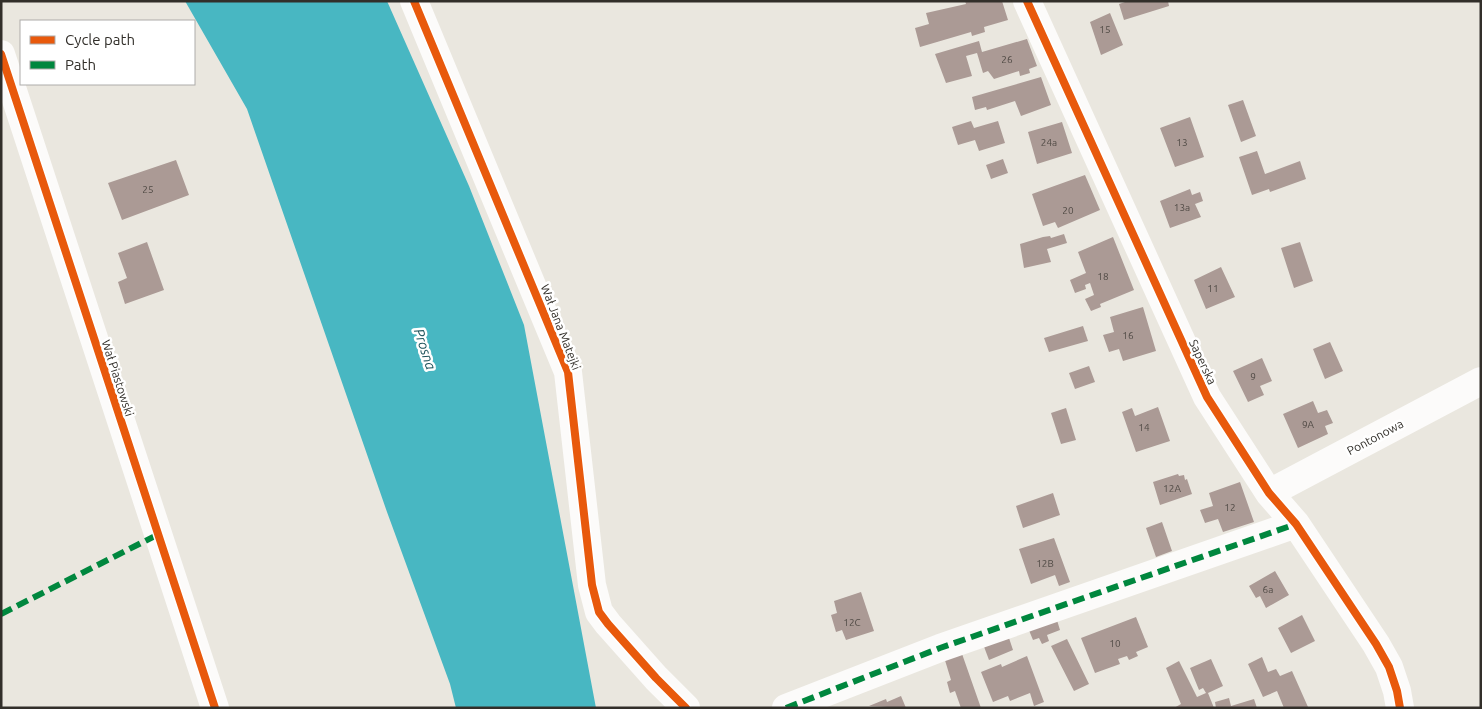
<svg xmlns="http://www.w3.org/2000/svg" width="1482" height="709" viewBox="0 0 1482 709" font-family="Ubuntu,sans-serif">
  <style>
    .water { fill: #48b7c2 }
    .building { fill: #ab9a95 }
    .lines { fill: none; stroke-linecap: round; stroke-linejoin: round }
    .minor { stroke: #fcfbfa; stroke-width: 28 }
    .quiet { stroke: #00873e; stroke-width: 6; stroke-dasharray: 12 6; stroke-linecap: butt }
    .cycleway-casing { stroke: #fff; stroke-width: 11 }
    .cycleway { stroke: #e8590c; stroke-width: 8 }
    .labels { text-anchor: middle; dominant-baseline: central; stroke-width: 5; stroke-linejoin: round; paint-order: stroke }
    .number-label { font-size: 10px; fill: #504a45 }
    .street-label { font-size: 12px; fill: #322f2a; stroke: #fff }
    .water-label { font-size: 14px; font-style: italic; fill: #1b5159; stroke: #fff }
  </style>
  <rect width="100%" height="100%" fill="#eae7df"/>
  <path class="water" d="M185,1H387L469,186L524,325L596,708H456L450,684L387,512L247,109Z"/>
  <path class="building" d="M965,1H1002L1008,20L984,27L985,32L972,36L971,32L920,47L915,28L929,24L926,13L966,4Z
    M1128,1H1168L1169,6L1124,20L1119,4Z
    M1110,13L1123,45L1101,55L1090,22Z
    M1027,39L1037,66L1029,69L1030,73L1020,76L1019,71L994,79L988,71L983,73L977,53L966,56L972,76L946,83L935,54L979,41L982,52Z
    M1041,77L1051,105L1021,116L1015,101L987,110L986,107L975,110L972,97Z
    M1243,100L1256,136L1241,142L1228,105Z
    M1190,117L1204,157L1175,167L1160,128Z
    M971,121L974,128L998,121L1005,143L979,151L975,140L958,145L952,127Z
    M1062,122L1072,153L1037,164L1028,132Z
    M1257,151L1265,174L1300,161L1306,179L1270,192L1269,189L1252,195L1239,157Z
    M1003,159L1008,173L991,179L986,165Z
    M176,160L189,195L122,220L108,183Z
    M1085,175L1100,210L1058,228L1055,222L1043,226L1032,194Z
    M1190,189L1192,195L1200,192L1203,201L1195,204L1201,217L1170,228L1160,201Z
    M1064,234L1067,243L1047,249L1051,262L1024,268L1020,244L1043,237L1050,236L1051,238Z
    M1113,237L1134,290L1100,304L1101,307L1091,311L1085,299L1094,295L1090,283L1085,285L1086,289L1075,293L1070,280L1086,273L1078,252Z
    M147,242L164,290L125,304L118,282L127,278L118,253Z
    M1300,242L1313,281L1294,288L1281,248Z
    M1221,267L1235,297L1206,309L1194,280Z
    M1143,307L1156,351L1123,361L1119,349L1109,352L1103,335L1114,332L1110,317Z
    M1083,326L1088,341L1049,352L1044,338Z
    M1330,342L1343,371L1325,379L1313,349Z
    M1262,358L1272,381L1260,386L1264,395L1248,402L1233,371Z
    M1089,366L1095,382L1075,389L1069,373Z
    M1313,401L1318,413L1327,410L1333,423L1325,426L1328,434L1298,448L1283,414Z
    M1158,407L1170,441L1136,452L1122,412L1132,408L1135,416Z
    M1066,408L1076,440L1061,444L1051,413Z
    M1178,474L1179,476L1184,475L1185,480L1187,479L1192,494L1160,505L1153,482Z
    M1240,482L1254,522L1223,532L1218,519L1205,523L1200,510L1213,506L1209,493Z
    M1053,493L1060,515L1023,528L1016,506Z
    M1162,522L1172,551L1156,557L1146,528Z
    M1054,538L1070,582L1059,586L1055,575L1031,584L1019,549Z
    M1275,571L1289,595L1266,608L1260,596L1256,598L1249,586Z
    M861,592L874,631L846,640L842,630L836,632L831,615L837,613L834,601Z
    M1302,615L1315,641L1291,653L1278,628Z
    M1056,617L1060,630L1047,635L1049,641L1042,644L1039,638L1033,640L1028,628Z
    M1136,617L1148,647L1136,652L1138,656L1129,660L1127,656L1118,659L1120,664L1095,673L1081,638Z
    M1008,635L1013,650L989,660L983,644Z
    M1067,639L1089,684L1074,691L1051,646Z
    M961,651L981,708H961L955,691L950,693L947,682L951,680L944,657Z
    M1027,656L1044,702L1034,706L1030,693L1010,701L1008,696L993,702L981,672L1001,664L1002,667Z
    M1262,657L1268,672L1276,669L1280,676L1292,671L1308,707L1284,708L1277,691L1263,697L1248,664Z
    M1211,659L1223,686L1208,693L1214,708H1174L1181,704L1166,668L1179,661L1197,697L1206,693L1203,688L1199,690L1190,668Z
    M901,696L906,708L869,706L886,699L887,702Z
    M1229,698L1231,706L1254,699L1257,708H1216L1215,702Z"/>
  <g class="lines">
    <path class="minor" d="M414,1L568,372L592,585L599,612L608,624L656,678L686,708
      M1027,1L1207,397L1269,493L1296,524L1376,644L1389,667L1397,691L1400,708
      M1,54L215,708
      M1269,493L1481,381
      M786,708L940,648L1296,524"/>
    <path class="quiet" d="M1,614L157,535
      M786,708L940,648L1296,524"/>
    <g class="cycleway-casing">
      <path id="cycleway" d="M414,1L568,372L592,585L599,612L608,624L656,678L686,708
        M1027,1L1207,397L1269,493L1296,524L1376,644L1389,667L1397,691L1400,708
        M1,54L215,708"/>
    </g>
    <use href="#cycleway" class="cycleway"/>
  </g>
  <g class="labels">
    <g class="number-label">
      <text x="1105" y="29">15</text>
      <text x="1007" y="59">26</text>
      <text x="1049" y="142">24a</text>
      <text x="1182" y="142">13</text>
      <text x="148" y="189">25</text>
      <text x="1182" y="207">13a</text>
      <text x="1068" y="210">20</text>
      <text x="1103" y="276">18</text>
      <text x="1213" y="288">11</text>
      <text x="1128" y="335">16</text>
      <text x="1253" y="376">9</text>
      <text x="1308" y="424">9A</text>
      <text x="1144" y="427">14</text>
      <text x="1172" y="488">12A</text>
      <text x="1230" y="507">12</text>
      <text x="1045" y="563">12B</text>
      <text x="1268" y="589">6a</text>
      <text x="852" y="622">12C</text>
      <text x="1115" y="643">10</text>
    </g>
    <g class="street-label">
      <text transform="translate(561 327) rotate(69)">Wał Jana Matejki</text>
      <text transform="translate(1203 362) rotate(65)">Saperska</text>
      <text transform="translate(118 378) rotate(72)">Wał Piastowski</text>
      <text transform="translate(1375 437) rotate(-28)">Pontonowa</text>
    </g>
    <g class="water-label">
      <text transform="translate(425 349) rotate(72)">Prosna</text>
    </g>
  </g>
  <rect width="1482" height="709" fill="none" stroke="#322f2a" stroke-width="5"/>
  <rect x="20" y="20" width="175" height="65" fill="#ffffff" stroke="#adacaa"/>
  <rect x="30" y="36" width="25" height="8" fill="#e8590c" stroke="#adacaa"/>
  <text x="65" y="45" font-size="15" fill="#322f2a">Cycle path</text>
  <rect x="30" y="61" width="25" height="8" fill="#00873e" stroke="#adacaa"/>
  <text x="65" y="70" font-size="15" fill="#322f2a">Path</text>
</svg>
